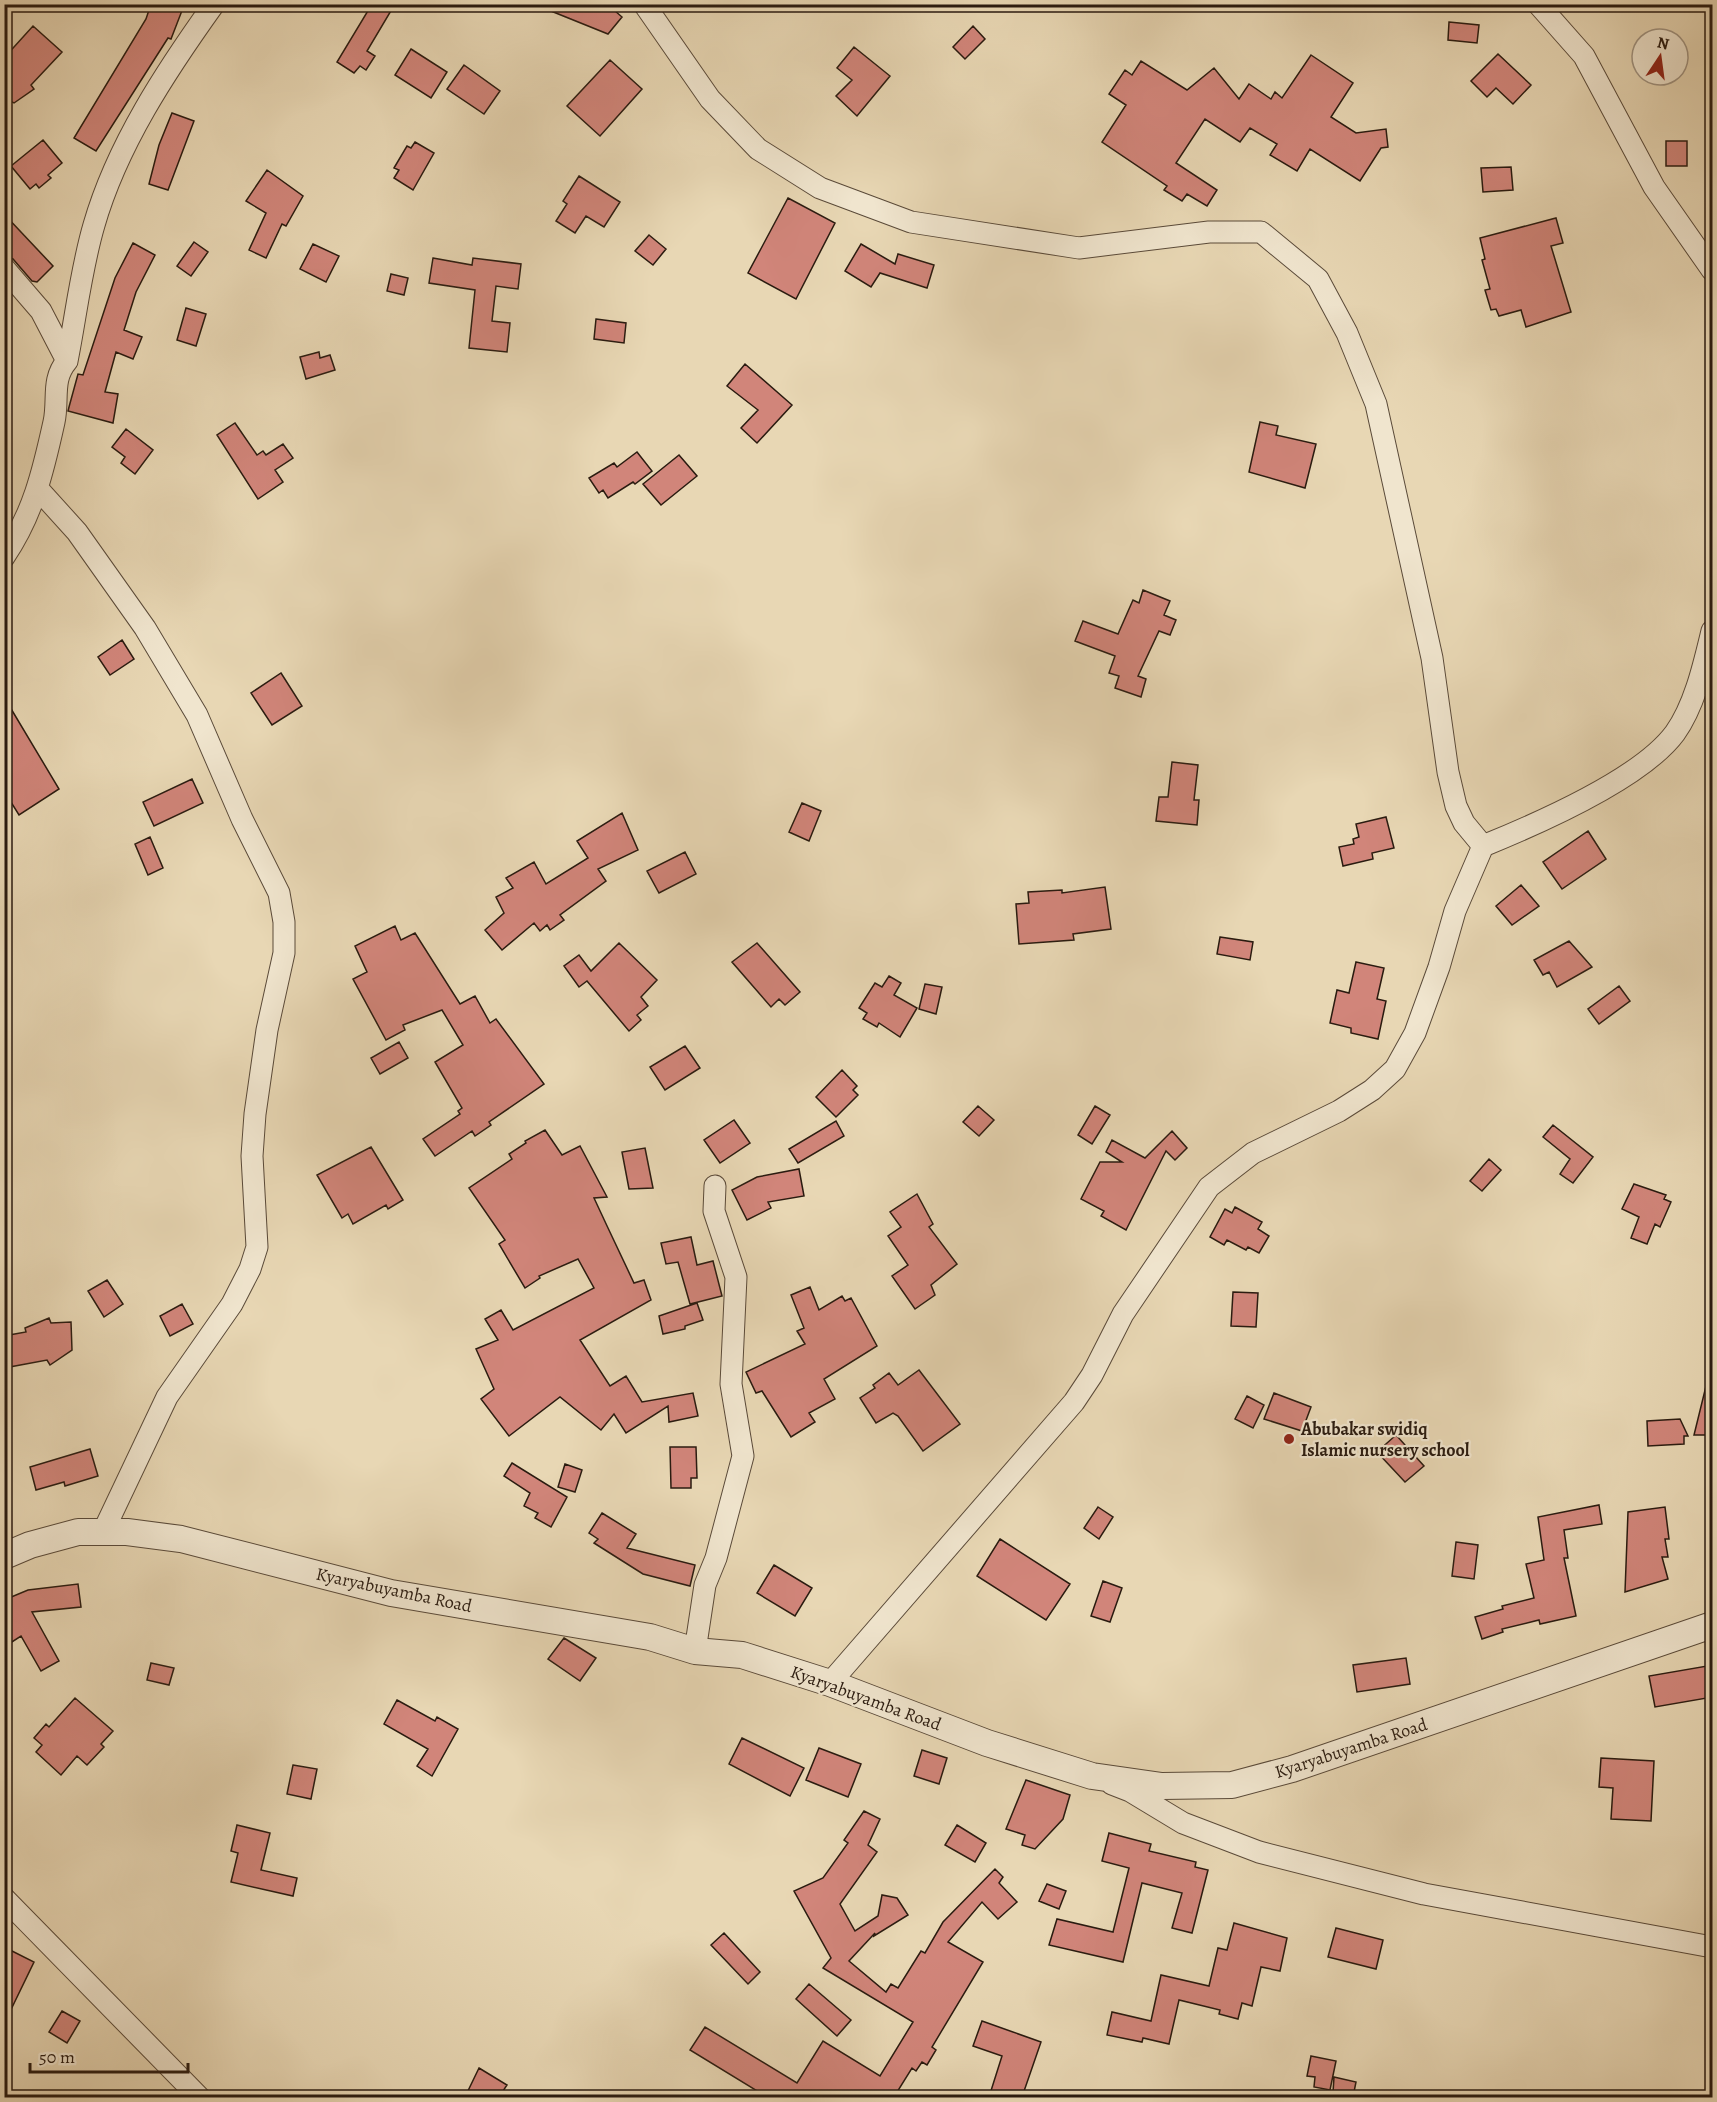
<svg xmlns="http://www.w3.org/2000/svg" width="1717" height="2102" viewBox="0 0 1717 2102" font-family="Alegreya,serif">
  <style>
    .building { fill: #d1857a; stroke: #2a1b10; stroke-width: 1.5 }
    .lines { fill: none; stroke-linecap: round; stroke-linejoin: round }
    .minor-casing { stroke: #5a4a39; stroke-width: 23 }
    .tertiary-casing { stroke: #5a4a39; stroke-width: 28 }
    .minor { stroke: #f0e5ce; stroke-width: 21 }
    .tertiary { stroke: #f0e5ce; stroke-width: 26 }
    .poi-dot { fill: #8f2418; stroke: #f0e5ce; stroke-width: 2 }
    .labels { text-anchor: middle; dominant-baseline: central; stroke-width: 4.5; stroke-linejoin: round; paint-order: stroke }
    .poi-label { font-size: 18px; font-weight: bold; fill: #2a1b10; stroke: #f0e5ce; text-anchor: start }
    .street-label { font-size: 18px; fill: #2a1b10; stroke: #f0e5ce }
  </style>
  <rect width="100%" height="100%" fill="#e8d7b4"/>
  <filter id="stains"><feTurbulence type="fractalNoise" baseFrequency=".00333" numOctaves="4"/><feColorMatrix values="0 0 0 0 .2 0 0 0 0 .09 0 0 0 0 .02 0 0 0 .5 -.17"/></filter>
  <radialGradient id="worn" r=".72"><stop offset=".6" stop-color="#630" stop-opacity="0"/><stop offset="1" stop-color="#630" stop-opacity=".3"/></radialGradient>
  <path class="building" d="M151,4H174L183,8L171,39L168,38L96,151L74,138L146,19Z
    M372,4H395L367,51L375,56L366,70L360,66L354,73L337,62Z
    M607,4L622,17L608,34L536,5Z
    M1449,22L1479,25L1477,43L1448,40Z
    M33,26L62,52L31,85L34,89L14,103L4,98V58Z
    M973,26L985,39L965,59L953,47Z
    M854,47L890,76L857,116L836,96L852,80L837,68Z
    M411,49L447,72L431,98L395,75Z
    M1498,54L1531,85L1513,104L1496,88L1487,97L1471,81Z
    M1311,55L1353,83L1331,117L1356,133L1386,129L1388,147L1381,148L1360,181L1310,149L1297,171L1270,155L1277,144L1250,128L1240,142L1205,119L1176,163L1217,190L1207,206L1187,194L1182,201L1164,190L1167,186L1102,142L1126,105L1109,94L1125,70L1132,75L1141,61L1187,90L1214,68L1239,99L1249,84L1271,99L1275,92L1282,98Z
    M610,60L642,89L600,136L567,106Z
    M464,65L500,91L484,114L447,89Z
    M172,113L194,121L168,190L149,184L159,145Z
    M43,140L62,163L48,175L51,178L39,188L36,184L30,189L11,166Z
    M1666,141H1687V166H1666Z
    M415,142L434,153L413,190L394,178L399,170L394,168L407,146L411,148Z
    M1511,167L1513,190L1483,192L1481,168Z
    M267,170L303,196L286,226L282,224L266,258L249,250L266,213L246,201Z
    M579,176L620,202L604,227L586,216L575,233L556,221L567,204L563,201Z
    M788,198L835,223L796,299L748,273Z
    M4,214L53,266L37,282L32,281L13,259L4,256Z
    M1556,218L1563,243L1551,246L1571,312L1526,327L1521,310L1499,316L1496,309L1491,310L1485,290L1490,289L1482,260L1485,259L1480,238Z
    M649,235L666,249L653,265L635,251Z
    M194,242L208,252L191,276L177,266Z
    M133,243L155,255L136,292L124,330L142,337L133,359L116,352L105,392L118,394L113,423L68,411L69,407L78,374L83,375L115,278Z
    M313,244L339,256L326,282L300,269Z
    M861,244L895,264L898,254L934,265L927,288L880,273L871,287L845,271Z
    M433,258L472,265L473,258L521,264L518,289L496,286L492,321L510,323L507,352L469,348L475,290L429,283Z
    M391,274L408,278L404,295L387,291Z
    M186,308L206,314L196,346L177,340Z
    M596,319L626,323L624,343L594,339Z
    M319,352L320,358L330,355L335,370L306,379L300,357Z
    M745,364L792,405L757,443L741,428L758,410L727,386Z
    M1260,422L1278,426L1276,435L1316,444L1305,488L1249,472Z
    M235,423L257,455L263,451L266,455L283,444L293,458L275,470L283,482L258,499L217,435Z
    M126,429L153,450L135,474L121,463L125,457L112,447Z
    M637,452L652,471L635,484L633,482L608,498L603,490L599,493L589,478L614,463L617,467Z
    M679,455L697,476L661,505L643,484Z
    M1143,590L1170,601L1164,615L1176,620L1170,635L1159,631L1138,676L1146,679L1141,697L1115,688L1119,676L1109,673L1115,656L1075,641L1083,621L1118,634L1133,600L1139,603Z
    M122,640L134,659L110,675L98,657Z
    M281,673L302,706L272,725L251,693Z
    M4,697L59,789L19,815L4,791Z
    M1172,762L1198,765L1194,800H1199L1197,825L1156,821L1159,797H1168Z
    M192,779L203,803L154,826L143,802Z
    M802,803L821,811L809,841L789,832Z
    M622,813L638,850L598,869L606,881L560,915L564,920L550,930L547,925L540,931L534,923L502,950L485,930L504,913L496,897L513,888L506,878L534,862L546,884L588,858L577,841Z
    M1386,817L1394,848L1372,853L1373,859L1343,866L1339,847L1354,844L1353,839L1359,837L1356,824Z
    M1588,831L1606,859L1562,889L1543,862Z
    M150,837L163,868L148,875L135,844Z
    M685,852L696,874L659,893L647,871Z
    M1521,885L1539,906L1512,925L1496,906Z
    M1105,887L1111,929L1073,934L1074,940L1019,944L1016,904L1029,903L1028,892L1062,890V893Z
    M395,926L401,940L415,933L460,1004L475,996L490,1023L496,1019L544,1084L489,1122L491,1125L475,1136L472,1131L435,1156L423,1139L460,1114L458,1111L462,1108L435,1062L463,1045L442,1010L403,1025L405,1030L386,1040L353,979L367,972L355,946Z
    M1220,937L1253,942L1250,960L1217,954Z
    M1569,941L1592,967L1557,987L1549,972L1543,975L1534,960Z
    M619,943L657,980L641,997L648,1006L637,1015L641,1020L629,1031L587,981L579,987L564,966L579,955L591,971Z
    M757,943L800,992L785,1005L779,999L771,1007L732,962Z
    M1356,962L1384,968L1377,999L1386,1001L1378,1039L1351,1033V1028L1330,1023L1337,990L1349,993Z
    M889,976L901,983L894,995L917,1008L900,1037L879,1023L877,1027L863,1019L867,1013L859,1008L875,983L882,987Z
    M925,984L942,987L936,1014L919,1009Z
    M1619,986L1630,1001L1599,1024L1588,1009Z
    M399,1042L408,1058L380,1074L371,1058Z
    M685,1046L700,1068L665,1090L650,1067Z
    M842,1070L857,1086L853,1090L858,1095L836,1117L816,1097Z
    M978,1106L994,1120L979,1136L963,1122Z
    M1095,1106L1110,1115L1092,1144L1078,1135Z
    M734,1120L750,1143L720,1163L704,1140Z
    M836,1121L844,1136L798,1163L789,1149Z
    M1553,1125L1593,1157L1573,1183L1560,1174L1570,1159L1543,1137Z
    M545,1130L562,1155L580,1146L607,1197L594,1198L608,1228L634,1283L644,1280L651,1300L580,1340L610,1386L626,1376L642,1402L693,1393L698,1416L669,1422L668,1406L626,1433L614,1414L601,1430L560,1397L509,1436L481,1399L494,1389L476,1349L498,1340L485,1319L501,1310L513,1330L594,1288L578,1259L539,1276L540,1278L525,1288L499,1244L505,1240L469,1188L512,1159L509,1154L526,1143L525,1141Z
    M1172,1131L1187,1148L1175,1160L1166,1151L1126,1230L1101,1216L1104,1211L1081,1199L1100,1162H1122L1106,1152L1112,1140L1145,1158Z
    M371,1147L403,1200L388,1209L386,1205L353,1224L348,1214L342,1218L317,1175Z
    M645,1148L653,1188L629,1189L622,1152Z
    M1489,1159L1501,1170L1482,1191L1470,1181Z
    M799,1169L804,1196L768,1202L771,1208L747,1220L732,1190L757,1177Z
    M1634,1184L1666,1195L1664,1199L1671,1202L1660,1227L1655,1224L1647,1244L1631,1238L1639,1217L1622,1209Z
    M917,1194L933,1224L929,1227L957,1264L931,1285L935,1295L915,1309L892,1276L908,1265L888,1236L901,1227L890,1212Z
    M1235,1207L1262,1222L1258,1229L1269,1236L1259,1253L1248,1247L1246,1250L1227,1240L1224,1245L1210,1237L1225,1209L1232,1213Z
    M691,1237L697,1265L713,1261L722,1296L690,1304L678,1262L666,1264L661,1243Z
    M107,1280L123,1304L104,1317L88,1291Z
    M810,1287L819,1310L842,1296L845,1301L851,1298L877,1346L824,1379L835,1399L809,1413L815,1422L791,1437L762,1391L756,1393L746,1372L805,1344L797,1331L804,1328L791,1295Z
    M1233,1292L1258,1293L1256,1327L1231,1326Z
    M697,1303L703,1320L685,1326V1329L663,1334L659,1316Z
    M182,1304L193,1324L170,1336L160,1316Z
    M49,1318L51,1323L71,1322L72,1350L50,1365L47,1360L4,1368V1336L26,1332L25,1328Z
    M919,1370L960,1424L923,1451L898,1416L893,1413L876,1423L860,1398L875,1388L873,1385L889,1373L898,1385Z
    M1706,1386L1713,1387V1435H1694Z
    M1274,1393L1311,1407L1302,1431L1264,1419Z
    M1247,1396L1264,1405L1253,1428L1235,1419Z
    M1680,1419L1688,1436H1684V1444L1648,1446L1647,1421Z
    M1396,1435L1424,1466L1405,1482L1377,1452Z
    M670,1447H696L697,1478H691V1488H671Z
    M90,1449L98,1476L65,1486L64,1482L36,1490L30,1467Z
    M512,1463L567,1497L551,1527L535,1518L538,1513L524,1506L530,1493L504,1476Z
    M565,1464L582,1470L575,1492L558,1487Z
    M1599,1505L1602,1524L1564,1530L1568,1558H1564L1576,1616L1540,1624L1539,1620L1502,1629L1503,1632L1482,1639L1475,1617L1503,1609L1502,1606L1534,1598L1526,1564L1544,1560L1538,1517Z
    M1098,1507L1113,1517L1099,1539L1084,1528Z
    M1665,1507L1669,1539H1665L1668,1557H1662L1668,1579L1625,1592L1628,1512Z
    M602,1513L636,1534L627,1548L695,1565L690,1586L643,1574L594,1543L598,1539L589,1533Z
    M1000,1539L1070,1584L1046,1620L977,1576Z
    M1456,1542L1478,1545L1474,1579L1452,1576Z
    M774,1565L812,1588L795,1616L757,1593Z
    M1103,1581L1122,1588L1110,1622L1091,1616Z
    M78,1584L81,1607L32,1612L59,1661L41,1671L21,1636L4,1647V1600L28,1590Z
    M564,1638L596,1658L580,1681L548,1659Z
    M1406,1658L1410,1684L1357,1692L1353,1665Z
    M151,1663L174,1668L169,1685L147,1680Z
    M1707,1666L1713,1697L1655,1707L1649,1676Z
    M75,1698L113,1731L101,1744L104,1747L87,1765L77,1756L61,1775L36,1752L42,1745L34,1738L46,1724L49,1727Z
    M397,1700L435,1721L437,1717L458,1729L432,1776L417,1766L428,1749L384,1724Z
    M742,1738L804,1768L790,1796L729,1764Z
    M819,1748L861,1764L848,1797L806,1780Z
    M922,1750L947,1758L939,1784L914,1776Z
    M1601,1758L1654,1761L1651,1821L1611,1819L1613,1788L1599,1787Z
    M293,1765L317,1769L311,1799L287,1794Z
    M1026,1780L1070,1795L1063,1819L1035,1849L1022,1845L1025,1835L1006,1829Z
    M864,1811L880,1819L868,1845L877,1852L840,1904L855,1931L878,1916L882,1895L897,1898L908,1915L874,1936L875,1933L849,1961L886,1992L891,1984L898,1988L921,1951L925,1953L943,1922L995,1869L1003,1877L999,1883L1017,1902L998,1919L982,1902L948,1942L983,1962L932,2047L936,2050L927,2065L922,2062L916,2071L912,2068L894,2097H767L690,2050L705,2027L797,2083L823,2041L880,2076L913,2022L823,1968L831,1958L794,1891L823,1878L848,1843L844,1840Z
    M237,1825L270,1833L261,1870L297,1878L293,1896L231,1882L238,1853L231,1851Z
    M957,1825L986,1843L975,1862L945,1845Z
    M1109,1833L1151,1844L1149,1851L1196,1862L1195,1867L1208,1870L1192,1933L1172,1928L1182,1893L1142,1883L1123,1962L1049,1945L1057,1919L1113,1932L1129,1868L1102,1861Z
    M1047,1884L1066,1891L1059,1909L1039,1901Z
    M1234,1923L1287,1938L1280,1971L1261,1967L1252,2006L1242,2003L1238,2019L1219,2014L1220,2010L1179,2000L1169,2044L1143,2038L1142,2042L1107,2035L1112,2012L1151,2021L1161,1975L1209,1986L1218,1948L1227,1950Z
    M1336,1928L1383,1940L1376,1969L1328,1957Z
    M724,1933L760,1972L748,1984L711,1945Z
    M10,1950L34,1962L4,2024V1962Z
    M809,1984L851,2020L837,2036L796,1999Z
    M62,2011L80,2021L67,2043L49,2032Z
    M982,2021L1041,2042L1022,2097H989L1002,2056L973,2046Z
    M1311,2056L1336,2061L1330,2090L1314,2087L1315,2077L1307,2076Z
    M479,2068L507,2085L499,2097H465Z
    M1334,2077L1356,2082L1353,2097L1333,2093Z"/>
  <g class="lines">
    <g class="minor-casing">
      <path id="minor" d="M644,4L710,99L758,149L820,188L911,222L1079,248L1209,232H1261L1318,279L1347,333L1376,404L1432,658L1448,772L1456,806L1464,823L1483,846C1537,824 1641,779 1675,733C1695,705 1704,664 1712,631
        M1538,4L1584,56L1654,187L1712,270
        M4,268L41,311L67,361C51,380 59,399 54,422C43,472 33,514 4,557
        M67,361C76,316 81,269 94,225C117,145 166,71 214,4
        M39,490L77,532L145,628L197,715L242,819L279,893L284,922V953L267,1030L255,1114L252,1156L257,1247L250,1269L232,1304L167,1397L103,1532
        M695,1651L705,1585L716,1558L743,1456L731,1384L736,1277L714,1211L715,1186
        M830,1683L1074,1402L1092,1375L1123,1314L1209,1187L1253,1153L1339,1111L1372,1090L1395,1069L1415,1033L1439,967L1455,911L1483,846
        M1112,1784L1130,1791L1183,1823L1259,1852L1424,1894L1712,1947
        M4,1898L200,2098"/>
    </g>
    <g class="tertiary-casing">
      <path id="tertiary" d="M4,1556L30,1545L78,1532H127L181,1539L391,1593L650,1637L695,1651L742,1655L830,1683L987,1743L1092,1776L1162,1786L1232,1785L1292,1769L1712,1625"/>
    </g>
    <use href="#minor" class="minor"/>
    <use href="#tertiary" class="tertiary"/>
  </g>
  <circle class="poi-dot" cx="1289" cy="1439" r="6"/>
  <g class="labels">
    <g class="poi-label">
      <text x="1301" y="1429">Abubakar swidiq<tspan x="1301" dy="21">Islamic nursery school</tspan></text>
    </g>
    <g class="street-label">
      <text transform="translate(394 1590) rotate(12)">Kyaryabuyamba Road</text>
      <text transform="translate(866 1698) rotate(20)">Kyaryabuyamba Road</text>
      <text transform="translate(1351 1748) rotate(-18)">Kyaryabuyamba Road</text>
    </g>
  </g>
  <rect width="1717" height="2102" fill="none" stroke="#e8d7b4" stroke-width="24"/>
  <rect x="6" y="6" width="1705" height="2090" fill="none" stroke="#2a1b10" stroke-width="3"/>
  <rect x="12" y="12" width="1693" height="2078" fill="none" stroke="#2a1b10" stroke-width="1.5"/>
  <g transform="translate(1660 57) rotate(13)"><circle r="28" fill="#f0e5ce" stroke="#a19482" stroke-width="1.5"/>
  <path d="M0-4.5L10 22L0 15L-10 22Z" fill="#8f2418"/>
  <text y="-9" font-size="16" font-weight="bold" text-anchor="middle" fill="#2a1b10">N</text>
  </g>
  <path d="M30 2063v9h158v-9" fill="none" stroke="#2a1b10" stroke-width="3"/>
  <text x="39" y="2063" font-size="18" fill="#2a1b10" stroke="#f0e5ce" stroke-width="4.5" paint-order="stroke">50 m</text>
  <rect width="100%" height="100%" filter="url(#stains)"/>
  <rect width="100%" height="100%" fill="url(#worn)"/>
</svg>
